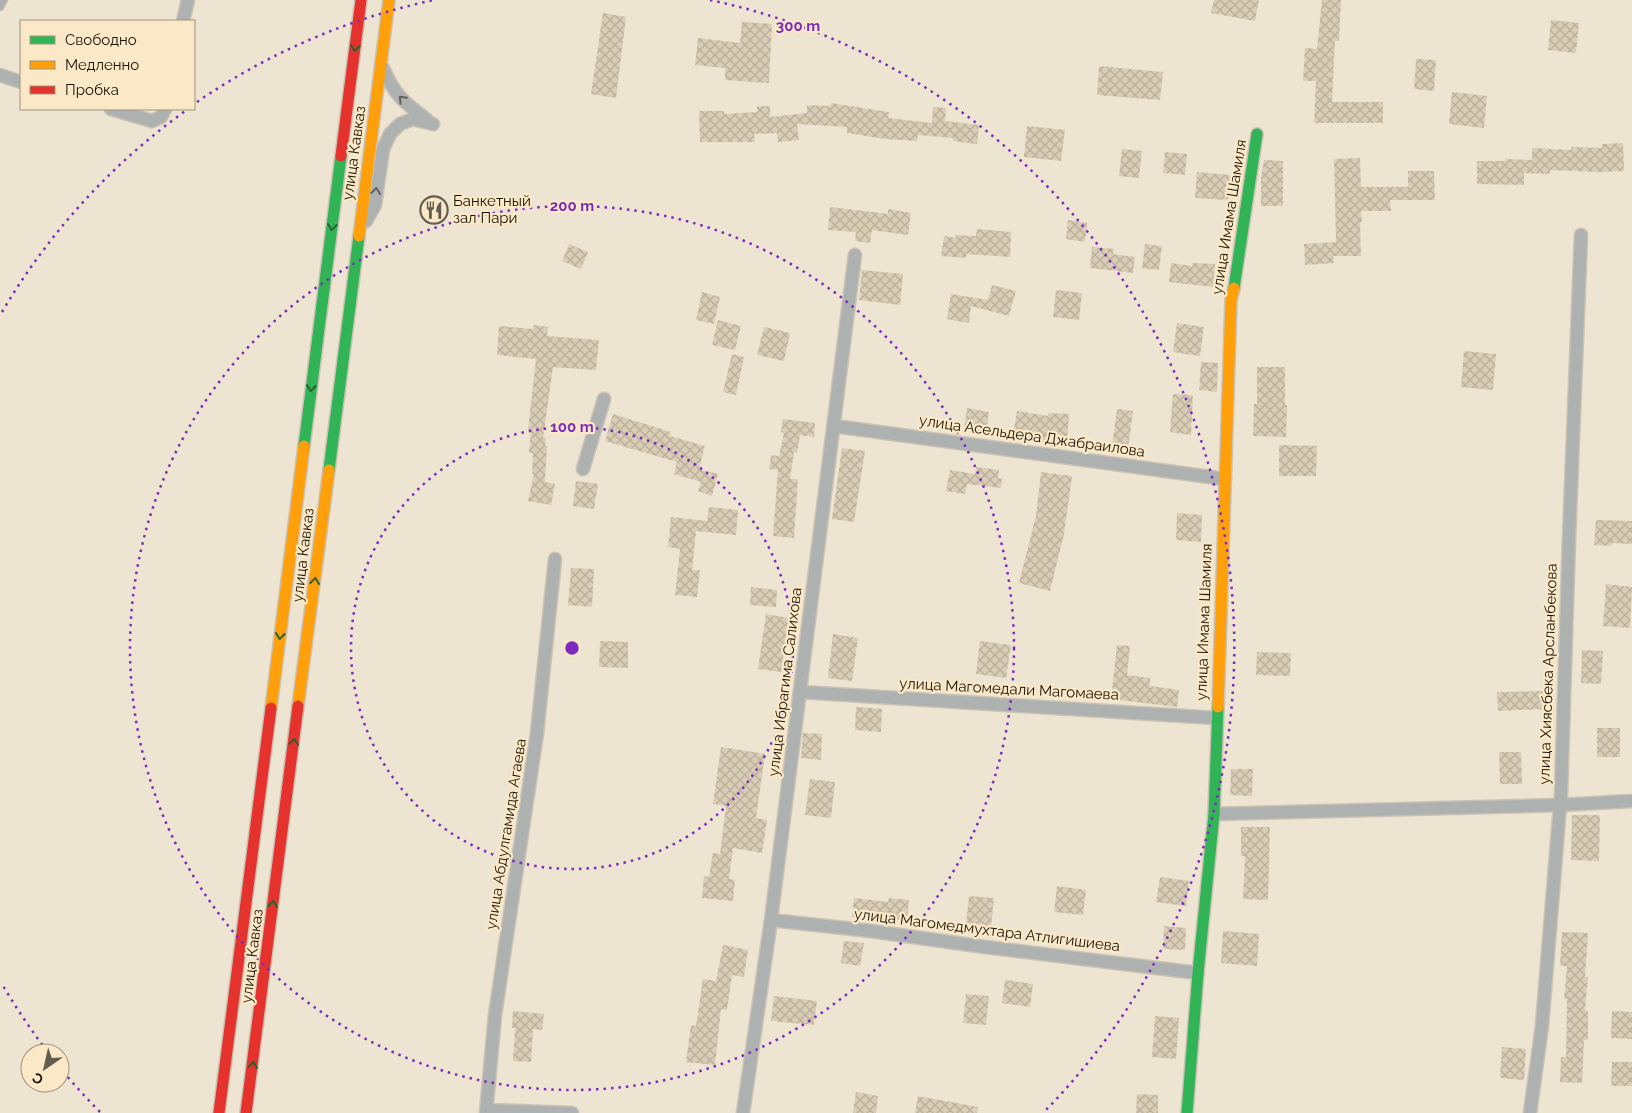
<svg xmlns="http://www.w3.org/2000/svg" width="1632" height="1113" viewBox="0 0 1632 1113" font-family="Raleway,sans-serif">
  <style>
    .building { fill: url(#building-cross-hatch) }
    .lines { fill: none; stroke-linecap: round; stroke-linejoin: round }
    .lane-casing { stroke: #cac2b4; stroke-width: 9 }
    .street-casing { stroke: #cac2b4; stroke-width: 15 }
    .fast-casing { stroke: #cac2b4; stroke-width: 14 }
    .slow-casing { stroke: #cac2b4; stroke-width: 14 }
    .jam-casing { stroke: #cac2b4; stroke-width: 14 }
    .lane { stroke: #adb1b0; stroke-width: 6 }
    .street { stroke: #adb1b0; stroke-width: 12 }
    .fast { stroke: #30b455; stroke-width: 11 }
    .slow { stroke: #ff9f0a; stroke-width: 11 }
    .jam { stroke: #e5322d; stroke-width: 11 }
    .oneway { stroke: #25642e }
    .oneway2 { stroke: #64625c }
    .ring { fill: none; stroke: #7b2cbf; stroke-width: 2.5; stroke-dasharray: 2.5 5 }
    .labels { text-anchor: middle; dominant-baseline: central; stroke-width: 4.5; stroke-linejoin: round; paint-order: stroke }
    .street-label { font-size: 15px; fill: #1a1408; stroke: #fae8c6 }
    .poi-label { font-size: 15px; fill: #1a1408; stroke: #fae8c6; text-anchor: start }
    .centre { fill: #7b2cbf; stroke: #fae8c6; stroke-width: 2.5 }
    .ring-label { font-size: 15px; text-anchor: middle; font-weight: bold; fill: #7b2cbf; stroke: #fae8c6; stroke-width: 4.5; stroke-linejoin: round; paint-order: stroke }
  </style>
  <defs>
    <pattern id="building-cross-hatch" width="8" height="8" patternUnits="userSpaceOnUse" patternTransform="scale(1.25)"><rect width="8" height="8" fill="#dacdb5"/><path d="M0 0l8 8M0 8l8-8" fill="none" stroke="#baaf9a"/></pattern>
  </defs>
  <rect width="100%" height="100%" fill="#eee4d2"/>
  <path class="building" d="M1214,0H1259L1255,21L1211,13Z
    M1322,0H1341L1339,41H1335L1332,102H1383V123H1314L1316,81H1303L1305,48L1317,49Z
    M603,13L626,17L616,98L591,94Z
    M1551,20L1579,23L1576,53L1548,50Z
    M742,22L772,24L769,83L725,80V68L695,65L698,38L740,43Z
    M1416,59L1436,60L1434,91L1414,89Z
    M1099,66L1163,72L1160,100L1097,95Z
    M1452,92L1487,96L1484,128L1449,124Z
    M831,103L889,112L888,118L932,123L933,107L946,108L945,121L979,125L977,144L953,141V138L918,135L917,141L885,139L847,133V127L797,124L799,140L778,142L777,133L754,134L755,142H700L699,111H724V114L757,112V106H770V117L807,113V105L830,106Z
    M1027,126L1065,130L1061,161L1024,157Z
    M1623,143L1624,171L1598,172L1550,170V174L1524,173V185L1477,184V161H1505V159L1532,160V148L1571,150V147L1602,148V144Z
    M1122,149L1142,151L1139,178L1119,176Z
    M1165,152L1187,154L1185,175L1163,173Z
    M1360,158L1361,187H1408V171H1434L1435,200H1390L1391,211H1361L1362,222H1360L1361,256H1333L1334,263L1305,265L1304,244L1336,242L1334,159Z
    M1264,160L1283,161V206H1261V177Z
    M1197,172L1230,175L1228,200L1195,198Z
    M830,207L888,214V209L911,213L908,235L872,230L870,243L855,241L856,232L828,230Z
    M1068,220L1087,223L1085,242L1066,239Z
    M977,229L1011,232L1010,257L966,254V258L941,256L944,236L955,238L956,235L976,236Z
    M569,244L588,252L581,269L562,261Z
    M1145,244L1162,246L1159,270L1142,268Z
    M1092,247L1114,249L1113,254L1135,257L1133,273L1090,268Z
    M1171,263L1192,266L1193,263L1215,264L1213,287L1169,282Z
    M862,270L903,274L900,305L859,300Z
    M992,285L1016,291L1009,316L971,306L969,323L947,319L951,294L988,300Z
    M1056,290L1082,293L1079,320L1053,317Z
    M702,292L720,297L714,324L696,320Z
    M718,320L741,326L735,350L712,345Z
    M1177,323L1204,327L1200,356L1173,352Z
    M534,325L548,327L547,336L599,340L596,370L553,367L543,438H546L545,446H547L545,482L555,484L551,505L528,501L534,474H532L533,453H529L531,430H528L536,359L497,355L499,326L533,329Z
    M764,327L790,333L784,361L757,355Z
    M1464,351L1496,354L1493,390L1461,387Z
    M732,354L744,357L736,395L723,392Z
    M1201,362L1218,363L1217,392L1199,390Z
    M1257,367H1285V405H1287L1286,437L1253,436L1254,404H1257Z
    M1173,394L1193,395L1191,435L1170,432Z
    M967,408L989,412L986,433L964,429Z
    M1117,409L1133,411L1128,449L1112,447Z
    M1017,411L1048,416V413L1069,414L1067,443L1041,441L1013,436Z
    M613,414L671,432L670,436L705,446L699,469L718,474L712,496L698,491L701,482L674,474L677,462L605,441Z
    M783,419L815,423L814,437L800,435L797,453L794,452L790,479H798L794,538L773,536L778,470L769,469L771,455L779,456L784,433L781,432Z
    M1279,445L1317,446L1316,476H1279Z
    M842,448L865,451L854,522L832,519Z
    M976,467L999,470L998,478L1002,479L1001,488L967,484L965,494L946,491L950,470L975,474Z
    M1041,472L1072,476L1064,534L1050,591L1019,583L1036,516Z
    M576,481L598,484L594,509L573,506Z
    M709,507L738,510L736,535L696,531L692,570H700L697,597L675,595L680,549L668,547L671,517L707,521Z
    M1177,513L1202,515L1201,542L1176,540Z
    M1596,520L1632,521V544L1612,543L1611,546L1594,545Z
    M571,568L594,569L592,607L568,605Z
    M1606,584L1632,587L1630,628L1603,626Z
    M751,587L777,590L776,607L750,605Z
    M766,614L789,618L781,672L758,669Z
    M833,634L858,638L852,681L828,678Z
    M600,641L628,642V668L599,667Z
    M980,641L1011,645L1006,678L976,674Z
    M1117,645L1130,646L1127,675L1150,678V686L1179,690L1177,707L1111,699Z
    M1582,650L1603,651L1601,684L1581,683Z
    M1257,652L1291,653L1290,676L1256,675Z
    M1544,691L1545,709L1498,711L1497,692Z
    M856,707L882,709L881,732L855,730Z
    M1597,728H1620V757H1597Z
    M803,733L822,734L821,760L801,758Z
    M721,747L765,754L756,818L767,820L762,853L733,848L729,879L735,880L733,901L702,898L704,876L709,877L713,853L720,854L726,806L713,804Z
    M1499,752H1521L1522,784H1500Z
    M1231,769H1253L1252,796L1230,795Z
    M810,779L835,782L831,818L805,815Z
    M1572,815H1600L1599,861L1571,860Z
    M1241,827H1270L1268,900L1243,899L1245,856H1241Z
    M1160,877L1189,881L1186,906L1156,902Z
    M1057,886L1086,890L1083,915L1054,912Z
    M969,896L994,898L991,927L966,924Z
    M854,898L888,902L889,898L909,900L907,921L871,917V919L852,917Z
    M1164,926L1186,928L1185,950L1163,949Z
    M1223,931L1259,934L1257,966L1221,963Z
    M1562,932L1588,933L1585,977H1588L1585,1010L1588,1011V1040H1584L1582,1083L1560,1082L1561,1057H1566L1567,999H1564L1567,966H1560Z
    M844,941L864,943L860,966L841,963Z
    M723,945L748,950L744,977L732,975L727,1010L721,1009L715,1065L686,1062L691,1025L696,1026L703,979L716,981Z
    M1005,980L1033,984L1030,1007L1002,1003Z
    M966,994L989,996L986,1025L963,1023Z
    M774,996L817,1001L814,1025L771,1021Z
    M513,1011L544,1014L542,1030L533,1029L531,1062L513,1061L515,1028H512Z
    M1612,1011L1632,1012V1039L1611,1038Z
    M1155,1016L1179,1018L1176,1059L1152,1057Z
    M1502,1047L1526,1049L1524,1080L1500,1078Z
    M1612,1062H1632V1086H1611Z
    M856,1092L878,1096L876,1113H853Z
    M1137,1094L1158,1095V1113H1136Z
    M918,1096L978,1107L977,1113H915Z"/>
  <g class="lines">
    <g class="lane-casing">
      <path id="lane" d="M0,7L4,0"/>
    </g>
    <g class="street-casing">
      <path id="street" d="M183,21L188,0
        M383,68C395,96 404,102 427,120
        M0,75L21,82
        M111,109L152,121L161,117L165,109
        M366,221L375,205L383,149L390,134L400,124L413,119L433,124
        M834,426L1225,479
        M583,469L604,399
        M800,692L1216,718
        M1214,814L1560,805L1632,801
        M771,920L871,931L985,947L1198,973
        M486,1110L572,1113
        M486,1113L495,1015L537,733L555,559
        M743,1113L771,920L855,255
        M1530,1113L1542,1026L1561,793L1569,538L1581,235"/>
    </g>
    <g class="fast-casing">
      <path id="fast" d="M1234,288L1257,134
        M304,446L341,156
        M329,470L359,236
        M1187,1113L1198,973L1214,814L1218,707"/>
    </g>
    <g class="slow-casing">
      <path id="slow" d="M359,236L389,0
        M298,706L329,470
        M1218,707L1231,300L1234,288
        M271,708L304,446"/>
    </g>
    <g class="jam-casing">
      <path id="jam" d="M341,156L361,0
        M219,1113L271,708
        M246,1113L298,706"/>
    </g>
    <use href="#lane" class="lane"/>
    <use href="#street" class="street"/>
    <use href="#fast" class="fast"/>
    <use href="#slow" class="slow"/>
    <use href="#jam" class="jam"/>
  </g>
  <defs><path id="oneway-chevron" d="M-2-3.5L2.5 0L-2 3.5" fill="none" stroke-width="1.6" stroke-linecap="round" stroke-linejoin="round" transform="scale(1.25)"/></defs>
  <g class="oneway">
    <use href="#oneway-chevron" transform="translate(355 48) rotate(97)"/>
    <use href="#oneway-chevron" transform="translate(332 227) rotate(97)"/>
    <use href="#oneway-chevron" transform="translate(311 388) rotate(97)"/>
    <use href="#oneway-chevron" transform="translate(315 581) rotate(-83)"/>
    <use href="#oneway-chevron" transform="translate(280 636) rotate(97)"/>
    <use href="#oneway-chevron" transform="translate(294 742) rotate(-83)"/>
    <use href="#oneway-chevron" transform="translate(273 904) rotate(-83)"/>
    <use href="#oneway-chevron" transform="translate(253 1065) rotate(-83)"/>
  </g>
  <g class="oneway2">
    <use href="#oneway-chevron" transform="translate(402 99) rotate(-134)"/>
    <use href="#oneway-chevron" transform="translate(376 191) rotate(-83)"/>
  </g>
  <g class="ring">
    <circle cx="572" cy="648" r="221"/>
    <circle cx="572" cy="648" r="442"/>
    <path d="M100 1112A662 662 0 0 1 61 1069M47 1051A662 662 0 0 1 2 984M2 312A662 662 0 0 1 188 109M197 102A662 662 0 0 1 434 0M710 0A662 662 0 0 1 1044 1112"/>
  </g>
  <defs>
    <g id="restaurant-ring" transform="scale(1.4375)"><circle r="9.5" fill="#fae8c6" stroke="#645d4f" stroke-width="1.5"/><path d="M-5-6h1v4h1v-4h1v4h1v-4h1v5L-1.5 .5V6h-2V.5L-5-1ZM5-6V6H3V1.5H1.5Q1.5-4 5-6Z" fill="#645d4f"/></g>
  </defs>
  <g fill-rule="evenodd">
    <use href="#restaurant-ring" x="434" y="210"/>
  </g>
  <g class="labels">
    <g class="street-label">
      <text transform="translate(354 153) rotate(-82)">улица Кавказ</text>
      <text transform="translate(1229 217) rotate(-81)">улица Имама Шамиля</text>
      <text transform="translate(1032 436) rotate(8)">улица Асельдера Джабраилова</text>
      <text transform="translate(303 555) rotate(-83)">улица Кавказ</text>
      <text transform="translate(1204 622) rotate(-88)">улица Имама Шамиля</text>
      <text transform="translate(1548 674) rotate(-88)">улица Хиясбека Арсланбекова</text>
      <text transform="translate(785 682) rotate(-83)">улица Ибрагима Салихова</text>
      <text transform="translate(1009 689) rotate(3)">улица Магомедали Магомаева</text>
      <text transform="translate(506 834) rotate(-81)">улица Абдулгамида Агаева</text>
      <text transform="translate(987 930) rotate(7)">улица Магомедмухтара Атлигишиева</text>
      <text transform="translate(252 956) rotate(-83)">улица Кавказ</text>
    </g>
    <g class="poi-label">
      <text x="453" y="201">Банкетный<tspan x="453" dy="17">зал Пари</tspan></text>
    </g>
  </g>
  <circle cx="572" cy="648" r="8" class="centre"/>
  <g class="ring-label">
    <text x="798" y="31">300 m</text>
    <text x="572" y="211">200 m</text>
    <text x="572" y="432">100 m</text>
  </g>
  <rect x="20" y="20" width="175" height="90" fill="#fae8c6" stroke="#a0937a"/>
  <rect x="30" y="36" width="25" height="8" fill="#30b455" stroke="#a0937a"/>
  <text x="65" y="45" font-size="15" fill="#1a1408">Свободно</text>
  <rect x="30" y="61" width="25" height="8" fill="#ff9f0a" stroke="#a0937a"/>
  <text x="65" y="70" font-size="15" fill="#1a1408">Медленно</text>
  <rect x="30" y="86" width="25" height="8" fill="#e5322d" stroke="#a0937a"/>
  <text x="65" y="95" font-size="15" fill="#1a1408">Пробка</text>
  <g transform="translate(45 1068) rotate(214)"><circle r="24" fill="#fae8c6" stroke="#a0937a"/>
  <path d="M0-4L9 19L0 12L-9 19Z" fill="#645d4f"/>
  <text y="-8" font-size="14" font-weight="bold" text-anchor="middle" fill="#1a1408">С</text>
  </g>
</svg>
